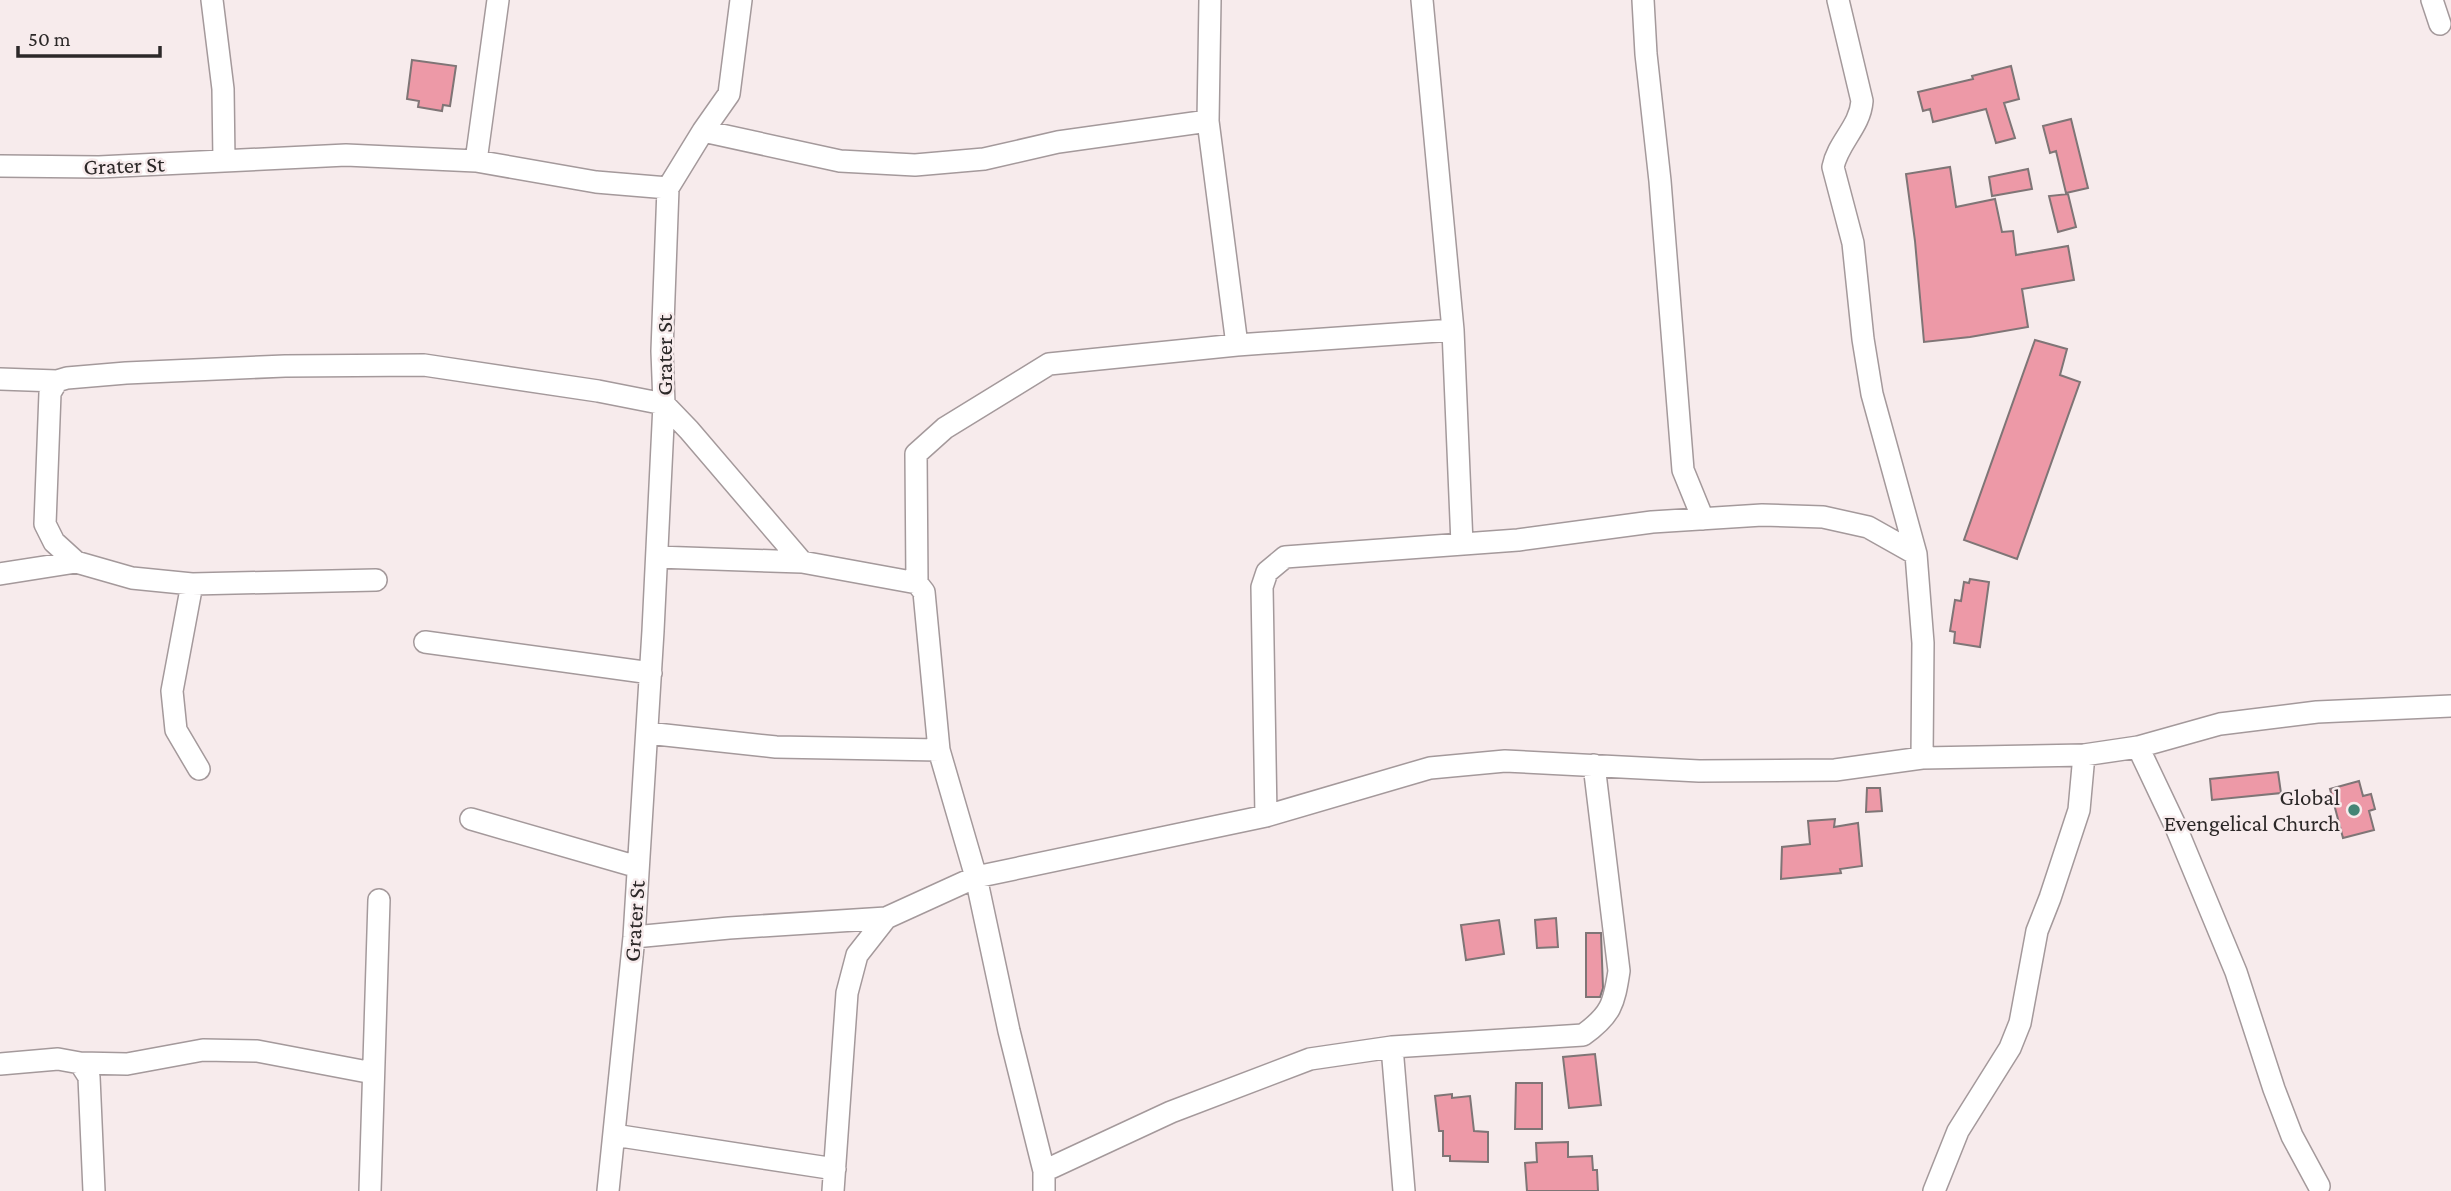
<svg xmlns="http://www.w3.org/2000/svg" width="2451" height="1191" viewBox="0 0 2451 1191" font-family="'Crimson Pro',serif">
  <style>
    .building { fill: #ed99a7; stroke: #7f7576; stroke-width: 2 }
    .lines { fill: none; stroke-linecap: round; stroke-linejoin: round }
    .street-casing { stroke: #a4999b; stroke-width: 24 }
    .street { stroke: #fff; stroke-width: 21 }
    .poi-dot { fill: #448576; stroke: #f7ebec; stroke-width: 2.5 }
    .labels { text-anchor: middle; dominant-baseline: central; stroke-width: 5; stroke-linejoin: round; paint-order: stroke }
    .street-label { font-size: 23px; fill: #2c2828; stroke: #f7ebec }
    .poi-label { font-size: 23px; fill: #2c2828; stroke: #f7ebec; text-anchor: end }
  </style>
  <rect width="100%" height="100%" fill="#f7ebec"/>
  <path class="building" d="M412,60L456,66L450,106L443,105L442,111L418,107L419,101L407,99Z
    M2011,66L2019,99L2004,103L2015,138L1996,143L1986,109L1933,122L1930,109L1923,111L1918,92L1973,79L1972,76Z
    M2071,119L2088,188L2066,193L2056,151L2050,153L2043,126Z
    M1950,167L1956,207L1995,199L2002,232L2013,231L2016,255L2068,246L2074,280L2022,289L2028,327L1970,337L1924,342L1915,241L1906,174Z
    M2028,169L2032,189L1992,196L1989,177Z
    M2068,194L2076,227L2058,232L2049,196Z
    M2035,340L2067,349L2060,375L2080,382L2017,559L1964,540Z
    M1970,579L1989,582L1980,647L1954,643L1955,632L1950,631L1955,600L1961,601L1964,582L1969,583Z
    M2278,772L2281,793L2212,800L2210,779Z
    M2359,781L2363,796L2371,794L2375,809L2369,811L2374,830L2343,838L2330,789Z
    M1867,788H1880L1882,811L1866,812Z
    M1835,819L1834,827L1858,823L1862,866L1840,869L1841,873L1781,879L1782,847L1810,844L1808,821Z
    M1556,918L1558,947L1537,948L1535,920Z
    M1499,920L1504,954L1466,960L1461,925Z
    M1586,933H1601L1603,988L1600,997H1586Z
    M1595,1054L1601,1105L1569,1108L1563,1057Z
    M1516,1083H1542V1129H1515Z
    M1452,1094V1098L1470,1096L1474,1131L1488,1132V1162L1450,1161V1156H1443V1131H1439L1435,1096Z
    M1568,1142V1157L1592,1156L1593,1170H1597L1598,1191H1527L1525,1163L1537,1162L1536,1143Z"/>
  <g class="lines">
    <g class="street-casing">
      <path id="street" d="M212,0L223,89L224,161
        M1210,0L1208,121L1237,345
        M1422,0L1453,330L1462,544
        M1643,0L1646,54L1660,181L1683,470L1703,519
        M1838,0L1862,101C1860,127 1838,142 1833,167L1853,243L1863,339L1872,394L1916,554L1923,643L1922,758
        M2432,0L2440,24
        M703,131L729,94L741,0
        M476,161L498,0
        M0,166L99,167L346,155L476,161L596,182L668,188L662,351L664,404L653,631L634,937L608,1191
        M668,188L703,131L840,161L915,165L984,159L1058,142L1208,121
        M0,379L57,381L67,378L126,373L285,366L424,365L598,391L664,404L689,430L802,562L917,583L924,592L939,750L976,877L1009,1031L1044,1171V1191
        M57,381L50,393L45,524L54,542L76,562L132,578L192,584L376,580
        M657,557L802,562
        M0,574L76,562
        M917,583L916,454L945,428L1049,364L1237,345L1453,330
        M192,584L172,691L176,730L199,769
        M425,642L651,673
        M647,733L776,747L939,750
        M2138,747L2175,825L2236,972L2274,1089L2292,1136L2319,1186
        M1266,816L1262,587L1267,572L1285,557L1518,540L1652,522L1762,515L1823,517L1868,527L1916,554
        M471,819L638,867
        M634,937L729,928L886,918L976,877L1266,816L1430,768L1505,761L1699,771L1835,770L1922,758L2084,755L2138,747L2220,724L2317,712L2451,706
        M1392,1047L1404,1191
        M80,1063L127,1064L203,1050L257,1051L373,1073
        M0,1064L58,1059L80,1063L89,1077L94,1191
        M614,1135L835,1169
        M1044,1171L1171,1112L1310,1059L1392,1047L1583,1035C1611,1015 1614,1004 1619,971L1594,765
        M370,1191L379,900
        M833,1191L847,993L857,955L886,918
        M1934,1191L1958,1131L2010,1048L2020,1023L2037,931L2050,898L2079,810L2084,755"/>
    </g>
    <use href="#street" class="street"/>
  </g>
  <circle class="poi-dot" cx="2354" cy="810" r="7"/>
  <g class="labels">
    <g class="street-label">
      <text transform="translate(124 165) rotate(-2)">Grater St</text>
      <text transform="translate(664 355) rotate(-90)">Grater St</text>
      <text transform="translate(634 921) rotate(-86)">Grater St</text>
    </g>
    <g class="poi-label">
      <text x="2340" y="797">Global<tspan x="2340" dy="26">Evengelical Church</tspan></text>
    </g>
  </g>
  <path d="M18 46v10h142v-10" fill="none" stroke="#2c2828" stroke-width="3.5"/>
  <text x="28" y="46" font-size="21" fill="#2c2828" stroke="#f7ebec" stroke-width="5" paint-order="stroke">50 m</text>
</svg>
